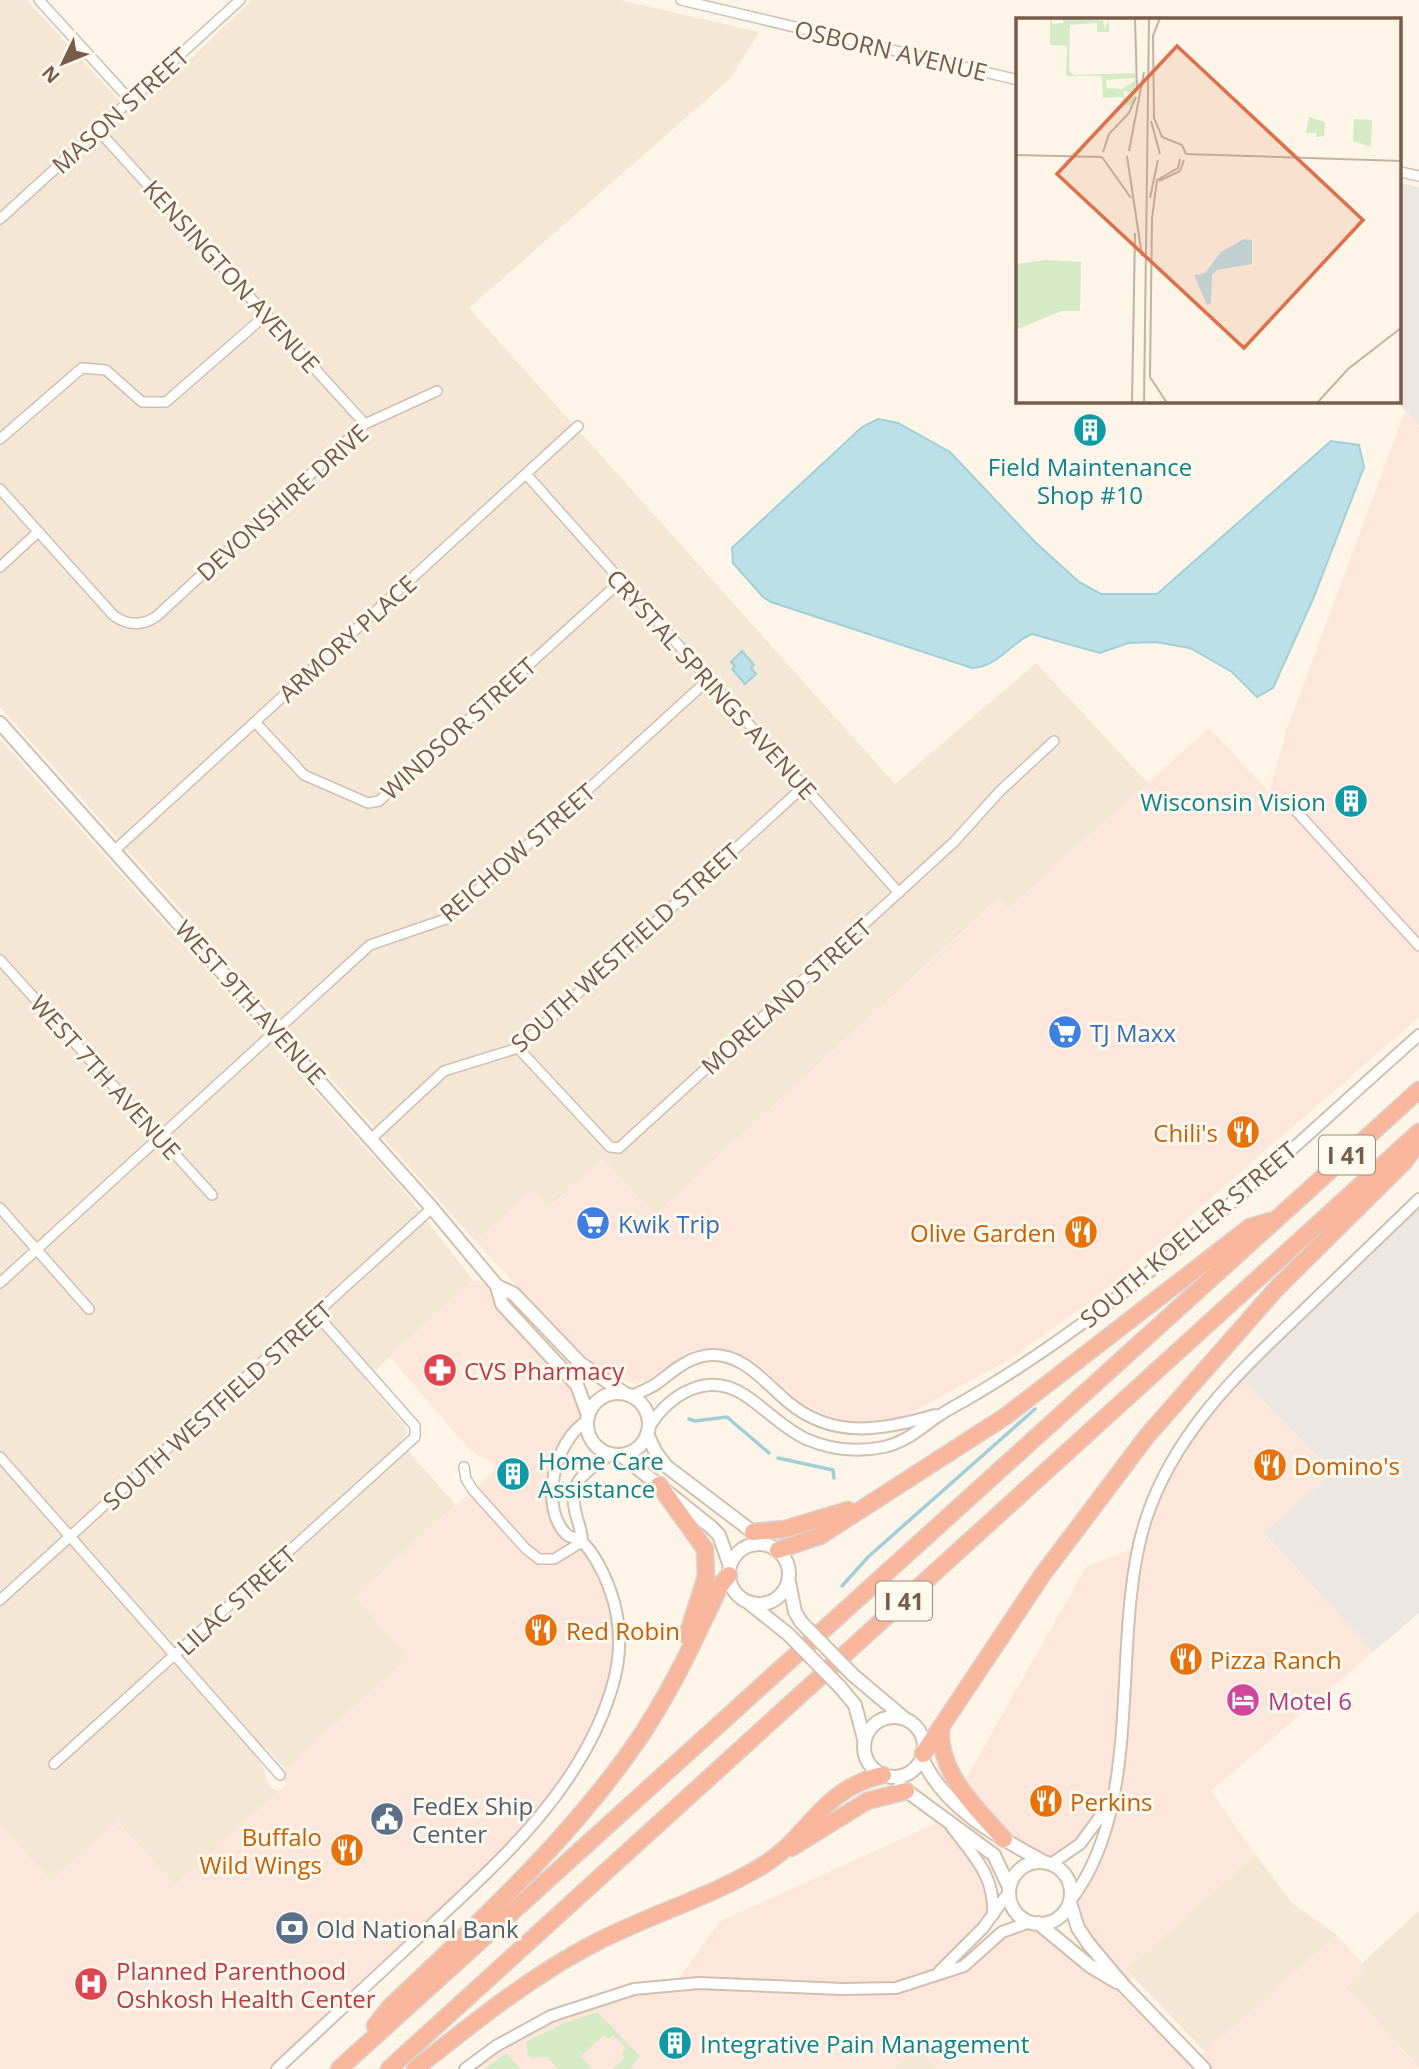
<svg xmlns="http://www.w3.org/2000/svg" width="1419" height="2069" viewBox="0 0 1419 2069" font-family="'Open Sans',sans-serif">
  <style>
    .residential { fill: #f5e7d5 }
    .commercial { fill: #fde6db }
    .industrial { fill: #ede7e1 }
    .green { fill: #d4ebc5 }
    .water { fill: #bbe0e7; stroke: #a1cfd9; stroke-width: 2 }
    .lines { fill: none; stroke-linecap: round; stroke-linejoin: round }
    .stream { stroke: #a1cfd9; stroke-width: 3.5 }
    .minor-casing { stroke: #d1bfaf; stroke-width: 12 }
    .tertiary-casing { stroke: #d1bfaf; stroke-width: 14 }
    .secondary-casing { stroke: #d4bfad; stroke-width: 16 }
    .motorway-casing { stroke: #dcd4d0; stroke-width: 19 }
    .minor { stroke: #fff; stroke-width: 9 }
    .tertiary { stroke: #fff; stroke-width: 10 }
    .secondary { stroke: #fff; stroke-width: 12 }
    .motorway { stroke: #f8b69d; stroke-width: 16 }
    .secondary-bridge-casing { stroke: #d4bfad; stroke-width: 16; stroke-linecap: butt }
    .secondary-bridge { stroke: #fff; stroke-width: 12 }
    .labels { text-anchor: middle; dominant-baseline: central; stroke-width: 6; stroke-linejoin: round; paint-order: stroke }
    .shield { fill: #fff9ee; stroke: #a08a7c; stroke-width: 2 }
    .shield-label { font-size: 23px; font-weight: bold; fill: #775b4b }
    .street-label { font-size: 24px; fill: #775b4b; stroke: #fff9ee }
    .culture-label { font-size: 24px; fill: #0d838f; stroke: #fff9ee; text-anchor: start }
    .shop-label { font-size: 24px; fill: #366cbe; stroke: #fff9ee; text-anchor: start }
    .food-label { font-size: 24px; fill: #c56008; stroke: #fff9ee; text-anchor: start }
    .health-label { font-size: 24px; fill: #be3a42; stroke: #fff9ee; text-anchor: start }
    .hotel-label { font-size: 24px; fill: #b23c85; stroke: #fff9ee; text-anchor: start }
    .service-label { font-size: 24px; fill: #4e5e75; stroke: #fff9ee; text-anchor: start }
    .inset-road { fill: none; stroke: #c3b2a4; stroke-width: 2 }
    .view { fill: #dd6f4b; fill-opacity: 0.15; stroke: #dd6f4b; stroke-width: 3.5 }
    .inset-edge { fill: none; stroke: #775b4b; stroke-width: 3.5 }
  </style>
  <rect width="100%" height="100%" fill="#fdf5e7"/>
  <path class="residential" d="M0,0H27L132,115L252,0H620L759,32L730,79L469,308L895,784L1036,663L1148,783L1008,909L998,899L655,1215L603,1160L548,1208L532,1191L476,1242L0,707Z
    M0,739L403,1190L473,1280L365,1380L406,1427V1434L400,1442L456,1505L356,1597L409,1657L286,1770L266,1747L255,1756L264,1768L269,1786L279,1792L174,1886L118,1822L51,1881L0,1826Z
    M1255,1854L1292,1903L1337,1935L1206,2053L1126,1969Z
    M1419,1911V2068L1346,1988L1366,1969L1362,1963Z
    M917,2046L938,2069H892Z"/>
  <path class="commercial" d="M1405,412L1419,427V1017L1097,1297L1010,1359L906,1416L861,1422L825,1415L798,1400L754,1361L729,1351L698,1349L687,1352L650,1379L635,1384L609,1374L575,1349L476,1242L532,1191L549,1208L603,1160L655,1215L999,899L1008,909L1209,728L1269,792L1287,729Z
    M473,1280L497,1286L502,1304L567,1373L588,1415L554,1475L560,1523L582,1542L601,1570L618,1621L611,1693L548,1807L277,2069H0V1826L51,1881L117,1822L174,1886L287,1784L280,1775L409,1657L356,1597L496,1469L489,1461L469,1449L390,1357Z
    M1237,1374L1333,1472L1264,1534L1373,1652L1211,1791L1255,1854L1126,1969L1133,1977L1124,1986L1196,2060L1337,1935L1367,1969L1346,1988L1419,2069H938L917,2046L892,2069H465L576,2006L675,1984L720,1921L946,1819L985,1872L993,1915L939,1973L964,1966L1002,1932L1030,1922L1122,1985L1070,1903L1091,1870L1110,1806L1080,1844L1051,1864L1019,1848L961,1787L1086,1567L1139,1546L1173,1458Z"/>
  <path class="industrial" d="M1400,183L1419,187V426L1396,401H1400Z
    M1419,1199V1613L1373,1652L1264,1533L1333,1472L1237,1374Z"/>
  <path class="green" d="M597,2012L640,2056L630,2069H613L624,2058L621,2054L626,2049L613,2035L608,2039L604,2035L581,2056L592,2069H558L547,2057L533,2058L528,2055L526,2042L564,2023Z
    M507,2053L520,2069H484L487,2067Z"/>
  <path class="water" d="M878,419L898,423L950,452L1034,541L1079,582L1101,594H1157L1331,441L1359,445L1364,467L1313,599L1273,688L1257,697L1232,672L1190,648L1156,642L1128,643L1100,653L1032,634C1010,643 998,667 972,668L771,602L763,597L733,563L732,548L862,427Z
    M742,651L754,665L751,668L756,674L745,684L732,669L735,666L731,662Z"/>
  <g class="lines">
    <path class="stream" d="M689,1419L695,1421L727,1417L769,1453
      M778,1458L833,1470L834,1478
      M842,1586L868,1557L1035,1409"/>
    <g class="minor-casing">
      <path id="minor" d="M39,0L130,100
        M681,0L1018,80
        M98,130L365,424
        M1400,172L1419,176
        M0,219L240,0
        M0,439L82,368L106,370L142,402H166L267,314
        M526,474L899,893
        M0,489L114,616C129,626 143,626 157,616L365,424L437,391
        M0,567L38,532
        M255,722L304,775L368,803L379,801L621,581
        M1297,812L1419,946
        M115,850L578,426
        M0,960L212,1195
        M518,1048L610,1147L619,1148L954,842L1000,791L1054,741
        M372,1138L444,1071L518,1048L803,787
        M0,1208L89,1309
        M0,1283L370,945L446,919L709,679
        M0,1457L280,1775
        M464,1467L466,1479L473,1490L526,1549L539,1559H554L582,1542
        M0,1600L432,1208
        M54,1764L415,1437V1426L317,1315"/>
    </g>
    <g class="tertiary-casing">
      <path id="tertiary" d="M632,1396C640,1392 648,1389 656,1384C674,1371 688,1356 712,1355C744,1354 765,1383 788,1402C833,1440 884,1430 935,1415
        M649,1427C670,1394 708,1370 746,1396C767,1410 784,1429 806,1439C831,1450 859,1452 884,1447C911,1441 925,1423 948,1410C1122,1314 1271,1166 1419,1035
        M582,1542C582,1530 577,1521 575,1510C568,1479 590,1469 611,1454
        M952,1827C974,1857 995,1875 993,1915
        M1051,1864L1080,1844L1108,1806
        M1070,1901C1147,1803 1109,1639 1145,1522C1173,1434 1236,1375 1301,1313C1340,1275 1380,1237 1419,1199
        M939,1972L983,1928L1009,1892
        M277,2069C326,2023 376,1977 425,1931C499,1862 580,1791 611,1691C622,1657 622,1621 609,1587C604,1574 593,1551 582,1542C578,1538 571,1538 567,1535C538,1507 555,1440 587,1421
        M465,2069L496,2046L551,2016L634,1989L699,1983L843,1989L896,1988L964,1966L1002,1932L1030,1922"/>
    </g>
    <g class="secondary-casing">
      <path id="secondary" d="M0,723L432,1208L497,1286L502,1304L577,1385L588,1415
        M497,1286L514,1294L580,1363L624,1393
        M587 1424a31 31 0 1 1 62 0a31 31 0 1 1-62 0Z
        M647,1434L656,1453L666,1466L758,1536
        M621,1455L711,1527L719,1535L730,1566
        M729 1574a30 30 0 1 1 60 0a30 30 0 1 1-60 0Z
        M789,1582L795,1612L801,1622
        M749,1603L788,1634
        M853,1675L904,1718
        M840,1687L855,1705L864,1739
        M864 1747a30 30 0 1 1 60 0a30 30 0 1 1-60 0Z
        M922,1758C944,1808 998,1837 1044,1862
        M900,1786L994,1855L1009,1887
        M1009 1893a31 31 0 1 1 62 0a31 31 0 1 1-62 0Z
        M1070,1903L1078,1928L1088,1943L1124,1986L1204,2069
        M1038,1923L1090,1966L1117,1982"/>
    </g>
    <g class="motorway-casing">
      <path id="motorway" d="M659,1485L705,1549L706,1577L687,1636
        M753,1532L785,1529L848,1510
        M778,1550L820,1536L1006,1416L1250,1227L1270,1221
        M941,1730C939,1774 977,1809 1004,1839
        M923,1754L1043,1574L1147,1436L1276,1289L1404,1162L1418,1143
        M791,1848L867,1801L906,1791
        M375,2026L390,2007C474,1927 564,1845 631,1750C667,1700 694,1642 720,1586L729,1575
        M339,2069L1419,1090
        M389,2069L1419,1132
        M415,2069C472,2024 528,1978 593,1944C648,1915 709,1898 762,1866C810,1837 820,1789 883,1775"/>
    </g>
    <use href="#minor" class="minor"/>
    <use href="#tertiary" class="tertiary"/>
    <use href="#secondary" class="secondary"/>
    <use href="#motorway" class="motorway"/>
    <g class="secondary-bridge-casing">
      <path id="secondary-bridge" d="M801,1622L853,1675
        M788,1634L840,1687"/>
    </g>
    <use href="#secondary-bridge" class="secondary-bridge"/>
  </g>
  <defs>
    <g id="building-disc" transform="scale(1.75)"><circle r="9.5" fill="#0f9aa8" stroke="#fff9ee"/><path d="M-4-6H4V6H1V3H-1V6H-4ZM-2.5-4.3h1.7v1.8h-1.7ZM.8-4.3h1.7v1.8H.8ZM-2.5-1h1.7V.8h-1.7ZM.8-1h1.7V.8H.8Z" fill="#fff"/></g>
    <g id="supermarket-disc" transform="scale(1.75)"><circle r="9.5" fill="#3f7fe0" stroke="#fff9ee"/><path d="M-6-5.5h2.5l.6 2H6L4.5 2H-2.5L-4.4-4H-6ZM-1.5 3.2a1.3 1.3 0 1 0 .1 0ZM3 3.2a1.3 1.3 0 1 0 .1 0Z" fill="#fff"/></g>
    <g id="restaurant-disc" transform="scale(1.75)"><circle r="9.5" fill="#e8710a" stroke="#fff9ee"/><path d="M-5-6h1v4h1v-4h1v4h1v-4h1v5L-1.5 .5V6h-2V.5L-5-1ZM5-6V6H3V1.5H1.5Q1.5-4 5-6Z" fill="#fff"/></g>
    <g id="pharmacy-disc" transform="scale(1.75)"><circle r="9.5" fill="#e0444e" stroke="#fff9ee"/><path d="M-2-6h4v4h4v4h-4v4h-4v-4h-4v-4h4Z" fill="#fff"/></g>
    <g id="hotel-disc" transform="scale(1.75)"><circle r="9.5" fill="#d1479c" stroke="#fff9ee"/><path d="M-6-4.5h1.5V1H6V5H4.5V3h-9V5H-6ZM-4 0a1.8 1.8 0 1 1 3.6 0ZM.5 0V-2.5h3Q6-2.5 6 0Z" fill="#fff"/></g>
    <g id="civic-disc" transform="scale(1.75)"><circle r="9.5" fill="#5c6f8a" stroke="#fff9ee"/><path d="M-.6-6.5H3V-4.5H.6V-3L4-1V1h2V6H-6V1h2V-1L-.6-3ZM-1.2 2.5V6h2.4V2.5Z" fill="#fff"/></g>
    <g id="bank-disc" transform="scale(1.75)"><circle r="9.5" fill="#5c6f8a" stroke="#fff9ee"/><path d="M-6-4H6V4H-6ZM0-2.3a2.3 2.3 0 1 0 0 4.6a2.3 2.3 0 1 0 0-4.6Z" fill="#fff"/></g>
    <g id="hospital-disc" transform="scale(1.75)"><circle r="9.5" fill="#e0444e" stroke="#fff9ee"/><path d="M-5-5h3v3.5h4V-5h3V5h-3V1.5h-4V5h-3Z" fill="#fff"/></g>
  </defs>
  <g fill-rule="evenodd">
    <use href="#building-disc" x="1090" y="430"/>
    <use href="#building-disc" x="1351" y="801"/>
    <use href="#supermarket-disc" x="1065" y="1032"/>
    <use href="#restaurant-disc" x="1243" y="1132"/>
    <use href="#supermarket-disc" x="593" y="1223"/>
    <use href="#restaurant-disc" x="1081" y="1232"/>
    <use href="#pharmacy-disc" x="440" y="1370"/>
    <use href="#restaurant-disc" x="1270" y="1465"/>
    <use href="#building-disc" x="513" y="1474"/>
    <use href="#restaurant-disc" x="541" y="1630"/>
    <use href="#restaurant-disc" x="1186" y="1659"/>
    <use href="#hotel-disc" x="1243" y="1700"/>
    <use href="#restaurant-disc" x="1046" y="1801"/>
    <use href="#civic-disc" x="387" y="1819"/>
    <use href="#restaurant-disc" x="347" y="1850"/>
    <use href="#bank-disc" x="292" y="1928"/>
    <use href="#hospital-disc" x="91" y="1984"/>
    <use href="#building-disc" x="675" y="2043"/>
  </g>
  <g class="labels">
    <g class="shield">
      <rect x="1319" y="1135.5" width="56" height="39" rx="5"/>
      <rect x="876" y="1581.5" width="56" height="39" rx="5"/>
    </g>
    <g class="shield-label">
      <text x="1347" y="1155">I 41</text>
      <text x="904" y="1601">I 41</text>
    </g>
    <g class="street-label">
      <text transform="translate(891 50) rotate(13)">OSBORN AVENUE</text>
      <text transform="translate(120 110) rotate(-42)">MASON STREET</text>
      <text transform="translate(232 276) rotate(48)">KENSINGTON AVENUE</text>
      <text transform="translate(282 502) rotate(-42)">DEVONSHIRE DRIVE</text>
      <text transform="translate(347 638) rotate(-42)">ARMORY PLACE</text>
      <text transform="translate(712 684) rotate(48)">CRYSTAL SPRINGS AVENUE</text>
      <text transform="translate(458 728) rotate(-42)">WINDSOR STREET</text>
      <text transform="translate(517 852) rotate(-41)">REICHOW STREET</text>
      <text transform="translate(625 947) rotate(-42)">SOUTH WESTFIELD STREET</text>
      <text transform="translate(786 996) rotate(-42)">MORELAND STREET</text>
      <text transform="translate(251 1002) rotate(48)">WEST 9TH AVENUE</text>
      <text transform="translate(106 1077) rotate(48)">WEST 7TH AVENUE</text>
      <text transform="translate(1188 1234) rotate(-40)">SOUTH KOELLER STREET</text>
      <text transform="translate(217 1405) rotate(-42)">SOUTH WESTFIELD STREET</text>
      <text transform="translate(236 1600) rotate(-42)">LILAC STREET</text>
    </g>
    <g class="culture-label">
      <text x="1090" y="466" text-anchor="middle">Field Maintenance<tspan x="1090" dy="28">Shop #10</tspan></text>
      <text x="1326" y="801" text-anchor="end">Wisconsin Vision</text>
      <text x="538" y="1460">Home Care<tspan x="538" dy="28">Assistance</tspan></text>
      <text x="700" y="2043">Integrative Pain Management</text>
    </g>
    <g class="shop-label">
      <text x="1090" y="1032">TJ Maxx</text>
      <text x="618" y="1223">Kwik Trip</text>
    </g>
    <g class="food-label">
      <text x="1218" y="1132" text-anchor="end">Chili's</text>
      <text x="1056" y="1232" text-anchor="end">Olive Garden</text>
      <text x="1294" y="1465">Domino's</text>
      <text x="566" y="1630">Red Robin</text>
      <text x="1210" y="1659">Pizza Ranch</text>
      <text x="1070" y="1801">Perkins</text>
      <text x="322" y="1836" text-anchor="end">Buffalo<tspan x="322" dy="28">Wild Wings</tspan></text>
    </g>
    <g class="health-label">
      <text x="464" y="1370">CVS Pharmacy</text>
      <text x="116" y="1970">Planned Parenthood<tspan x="116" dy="28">Oshkosh Health Center</tspan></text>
    </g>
    <g class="hotel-label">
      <text x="1268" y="1700">Motel 6</text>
    </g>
    <g class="service-label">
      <text x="412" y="1805">FedEx Ship<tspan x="412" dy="28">Center</tspan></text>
      <text x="316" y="1928">Old National Bank</text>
    </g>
  </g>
  <g transform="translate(1016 18)">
    <rect width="385" height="385" fill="#fdf5e7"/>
    <path d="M34,0L37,6L47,5V0L87,3L88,11L93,2V14H81V5L54,7L53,53L58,57L119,55L120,60L90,62L91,70L106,71L120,62L119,75L108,73V79L119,78L116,87H108L107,79L87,80L86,58H50L51,28L34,27ZM293,99L309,104L308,118L300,119V109L299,115H290ZM338,101L356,102L355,129L337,123ZM30,242L65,244L64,293H45L0,312V246Z" fill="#d4ebc5"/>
    <path d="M228,221L236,222V246L201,252L196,257L195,285L191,287L178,257L189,255L205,234Z" fill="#bbe0e7"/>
    <path class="inset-road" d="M119,0L121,71M144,0L137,18L138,100L146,119L166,127L170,136M135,103L144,136M113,133L128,54M87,134L93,116L113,95L120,79M170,136L385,143M0,137L86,139M111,138L126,238M86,139L115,180M143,163L164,153L168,142M134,180L142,142M116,385L119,215M128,385L133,0M151,385L134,359L136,200L141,162L162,150L164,141M301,385L332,351L385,310"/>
    <path class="view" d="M161,28L347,202L228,330L41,156Z"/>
    <rect width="385" height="385" class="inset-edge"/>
  </g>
  <g transform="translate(63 63) rotate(227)" stroke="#fff9ee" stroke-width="5" paint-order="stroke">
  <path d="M0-5L12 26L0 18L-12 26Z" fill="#775b4b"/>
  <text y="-10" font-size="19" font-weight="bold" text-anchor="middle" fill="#775b4b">N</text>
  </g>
</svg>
